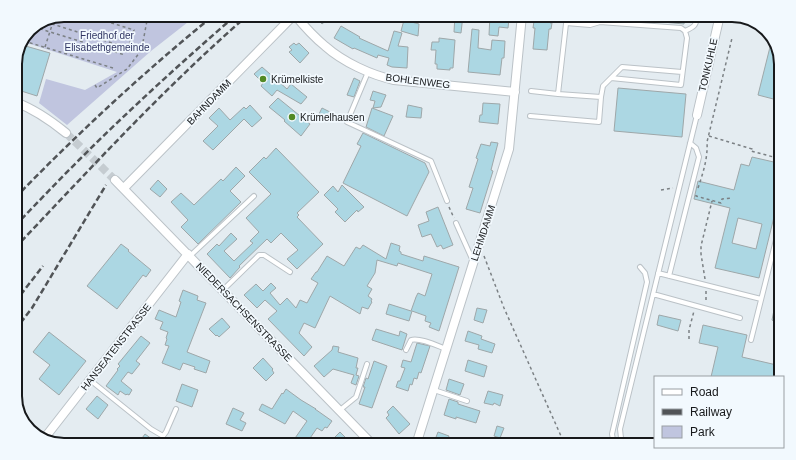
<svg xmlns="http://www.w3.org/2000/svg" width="796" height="460" viewBox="0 0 796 460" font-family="Helvetica,sans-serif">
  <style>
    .green { fill: #c0c5df }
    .building { fill: #acd7e3; stroke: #9ea7a9; fill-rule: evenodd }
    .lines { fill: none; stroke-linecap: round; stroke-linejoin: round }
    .street-tunnel { stroke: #c5ccd1; stroke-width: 8; stroke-dasharray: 8 4; stroke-linecap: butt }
    .lane-casing { stroke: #bbc2c7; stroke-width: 6 }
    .street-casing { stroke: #bbc2c7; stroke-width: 10 }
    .path { stroke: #7b8084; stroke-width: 1.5; stroke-dasharray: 3 3; stroke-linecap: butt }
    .lane { stroke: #fff; stroke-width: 4 }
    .street { stroke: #fff; stroke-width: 8 }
    .rail { stroke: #515457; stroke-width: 2.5; stroke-dasharray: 6 3; stroke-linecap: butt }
    .poi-dot { fill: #528a26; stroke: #f2f9fe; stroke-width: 1.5 }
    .labels { text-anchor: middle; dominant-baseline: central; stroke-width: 3.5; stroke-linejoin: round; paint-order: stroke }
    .park-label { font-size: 10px; fill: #323764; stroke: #f2f9fe }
    .street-label { font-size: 10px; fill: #17191b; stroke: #f2f9fe }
    .poi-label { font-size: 10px; fill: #17191b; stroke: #f2f9fe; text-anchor: start }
    .rim { fill: none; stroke: #17191b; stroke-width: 2 }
  </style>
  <rect width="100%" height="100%" fill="#e4ecf1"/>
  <path class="green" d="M64,15H197L151,51L67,125L39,103L46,79L85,90L117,72L24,42L29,29Z"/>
  <path class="building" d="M315,15H333L322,24Z
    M455,15H463L461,33L454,32Z
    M490,15H507V18L509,19L508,28L499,27L498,36L489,35Z
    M537,15H551L550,23H552L551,29H549L547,50L533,49L535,28H533L534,21H536Z
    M641,15H685L684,24L641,20Z
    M404,20L419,24L418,36L401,31Z
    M341,26L360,37L359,38L388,51L394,31L402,33L398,46L408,47L407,68L392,67L387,65L389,58L378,55L377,58L354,48L353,49L334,38Z
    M472,29L479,30L478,48L491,50L492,40L505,41L504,58H502L500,75L468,72Z
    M439,38L455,40L453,68H450V70L437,69V64H435L436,50H431L432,42H439Z
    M294,43L296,45L299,43L309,53L300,63L289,52L292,50L289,47Z
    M22,45L50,53L37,96L15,89V61Z
    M770,47L777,49L781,61V101L758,95Z
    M262,67L287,89L291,84L307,97L301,104L277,90L272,96L261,86L263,83L254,74Z
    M354,78L360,81L354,97L347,95Z
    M618,88L686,94L682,137L614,131Z
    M373,91L386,95L381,107L373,108L375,101L370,100Z
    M278,98L310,124L301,136L284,121L285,120L269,107Z
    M483,103L500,104L498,124L479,122L480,115H482Z
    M250,105L262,118L252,127L244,119L213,150L203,141L218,126L209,118L219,108L230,120L244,107L246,109Z
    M408,105L422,108L421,118L406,117Z
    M322,108L332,113L328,120L319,114Z
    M372,108L393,116L384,136L366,127Z
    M363,133L425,163L429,172L407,216L343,183L361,146L357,144Z
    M491,142L498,143L491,170L493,171L480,213L466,209L473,188L469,187L478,159L476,158L481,144L490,146Z
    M276,148L319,192L297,213L299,215L297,217L323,244L297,269L287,259L298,250L281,233L271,243L267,239L239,266L240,267L230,278L207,254L217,244L219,246L231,233L237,239L224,251L234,261L253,243L250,241L259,232L246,218L271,194L249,172L264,157L266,159Z
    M752,157L778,163L775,172L781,174V188L776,209H779L776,218L774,217L759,278L715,268L730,208L694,199L698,181L734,190L741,164L749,166ZM738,218L762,224L756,249L732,243Z
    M236,167L245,176L230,191L241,202L198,244L181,227L188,220L171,202L181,193L194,205L221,179L223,181Z
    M158,180L167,189L160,197L150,189Z
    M342,185L364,207L358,212L357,210L345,222L335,212L338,209L324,195L333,186L338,192Z
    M438,207L453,245L443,249L441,245L437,247L431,234L422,237L418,225L429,221L426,212Z
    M391,243L400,246L399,251L401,252V254L423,261L424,256L459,267L439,331L429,327L431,323L425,321L426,316L412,311L409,321L386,314L389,304L411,311L416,297L418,293L425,296L432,274L398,263L397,266L377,260L375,273L367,286L372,289L368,296L372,299L371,301L372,302L368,309L362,307L360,314L330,296L315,328L304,323L299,333L312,347L304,356L268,319L277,311L265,300L257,308L244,295L256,284L263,291L271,283L276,288L270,293L280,305L287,298L296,308L300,300L307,303L318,283L311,279L316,272H317L327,256L344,266L356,247L360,249L363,245L386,259Z
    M121,244L129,250L128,251L151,270L146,277L143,275L117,309L87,286Z
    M183,290L198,296L197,300L206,303L187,352L210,361L206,373L194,369L195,367L183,363L180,370L162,363L169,346L165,345L167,339L166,338L168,332L160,329L163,322L155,319L159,310L176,317L181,302L179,301Z
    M775,305H781V326L772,320Z
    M477,308L487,310L483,323L474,320Z
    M659,315L681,320L678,331L657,325Z
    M222,318L230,327L219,337L217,335L216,336L209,329Z
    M703,325L747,335L742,357L781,366V377H711L718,347L699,343Z
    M376,329L399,336L400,331L407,334L402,350L372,340Z
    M468,331L482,336L481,339L495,344L492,353L478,349L479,345L465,341Z
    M49,332L86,361L59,395L39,379L50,365L33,352Z
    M141,336L150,343L136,361L140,364L132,374L128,372L121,381L132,390L129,395L127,394L126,395L120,391L118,395L106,386L118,370L117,369L120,366L118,364Z
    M417,343L430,346L421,373L419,372L417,379L414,378L412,385L410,384L408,391L396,387L398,381H400L405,368L401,367L403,360L411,362Z
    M333,346L339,347L338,352L358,358L356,368H358L356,375L359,376L356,385L351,383L354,375L333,369L324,377L314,366L332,350Z
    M263,358L273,369L272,370L274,373L266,381L253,368Z
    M468,360L487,366L484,377L465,371Z
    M374,361L387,366L372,408L359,404L365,387H363L366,378L368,379Z
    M449,379L464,384L460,395L446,390Z
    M182,384L198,390L192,407L176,401Z
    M286,389L301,400L316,409H315L332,421L327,428L325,427L322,431L317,428L306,444L301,441L298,445L293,441L307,421L293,411L285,424L259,410L262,404L272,409L282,393L283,394Z
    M488,391L503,395L500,406L494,403L493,405L484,403Z
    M97,396L108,405L98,419L86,409Z
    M449,399L458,402V404L480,411L476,423L456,417V419L444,415Z
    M393,406L410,424L399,434L386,418L389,415L387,412Z
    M233,408L244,413L240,420L246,423L242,431L226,424Z
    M497,426L504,428L500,438L494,436Z
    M340,432L353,445H331L333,441L332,440Z
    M438,432L449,436L446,445H433Z
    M145,434L160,445H137Z"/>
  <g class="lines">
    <path class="street-tunnel" d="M66,133L115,180"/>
    <g class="lane-casing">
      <path id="lane" d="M566,23L590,25L600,22L681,28L685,31L687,38L681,85L611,78L603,86L601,97
        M685,31C694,27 696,26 698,15
        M368,72L347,122L431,161L447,201
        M611,78L622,67L682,72
        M531,91L558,94L567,15
        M530,116L599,122L601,97L558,94
        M456,223L473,261
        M190,256L254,196
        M658,273L761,299
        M669,276L699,157L696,148L690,143
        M223,290L259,255H264L290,272
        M653,294L740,318
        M751,340L781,220
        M406,350L411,340C419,337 438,346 446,349
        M90,380L151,429L163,436L166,432L176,409
        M434,390L467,401
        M340,410L356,397L367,364
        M614,445L612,434L647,282L645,273L640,267
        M625,445L621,438L620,429L697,115"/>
    </g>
    <g class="street-casing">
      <path id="street" d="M295,15C304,26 314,37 325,46C343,62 371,75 394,80L515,92
        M15,102C34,109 50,120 66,133
        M697,115L720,15
        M115,180L373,445
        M124,188L294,15
        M43,440L188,254
        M416,445L509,149L522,15"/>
    </g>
    <path class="path" d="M46,22L128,48L134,30L86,15
      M34,27L125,55
      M24,41L113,68
      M143,42L148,15
      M45,47L54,19
      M95,85L97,88L127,69L140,52
      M709,136L752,149L751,151L781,159
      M698,188C703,173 708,158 707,142L732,38
      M661,190L673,188
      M696,195V196L721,203L722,199L732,198
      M449,207L454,218
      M484,256L504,308L565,445
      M705,279L701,254V246L712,201
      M706,291V303
      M689,339V330L694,311"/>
    <use href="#lane" class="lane"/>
    <use href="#street" class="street"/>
    <path class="rail" d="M15,198C78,133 144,72 214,15
      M15,226C36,204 57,182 79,160C129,110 182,62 236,15
      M15,248C91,168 165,87 248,15
      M15,302L43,266
      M15,330L32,308L106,185"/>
  </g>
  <g class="poi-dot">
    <circle cx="263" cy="79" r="4"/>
    <circle cx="292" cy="117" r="4"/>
  </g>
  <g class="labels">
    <g class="park-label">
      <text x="107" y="35">Friedhof der<tspan x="107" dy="12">Elisabethgemeinde</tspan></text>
    </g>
    <g class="street-label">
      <text transform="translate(708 65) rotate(-77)">TONKUHLE</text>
      <text transform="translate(418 81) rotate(7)">BOHLENWEG</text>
      <text transform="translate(209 102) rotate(-46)">BAHNDAMM</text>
      <text transform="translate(483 233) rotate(-72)">LEHMDAMM</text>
      <text transform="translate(244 312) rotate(46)">NIEDERSACHSENSTRASSE</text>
      <text transform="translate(116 347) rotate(-52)">HANSEATENSTRASSE</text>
    </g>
    <g class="poi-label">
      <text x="271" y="79">Krümelkiste</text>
      <text x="300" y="117">Krümelhausen</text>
    </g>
  </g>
  <path d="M0 0H796V460H0ZM64 22H732A42 42 0 0 1 774 64V396A42 42 0 0 1 732 438H64A42 42 0 0 1 22 396V64A42 42 0 0 1 64 22Z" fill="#f2f9fe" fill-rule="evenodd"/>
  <path class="rim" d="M64 22H732A42 42 0 0 1 774 64V396A42 42 0 0 1 732 438H64A42 42 0 0 1 22 396V64A42 42 0 0 1 64 22Z"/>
  <rect x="654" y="376" width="130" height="72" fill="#f2f9fe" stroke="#9a9fa3"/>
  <rect x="662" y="389" width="20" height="6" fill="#ffffff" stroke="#9a9fa3"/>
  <text x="690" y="396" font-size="12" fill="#17191b">Road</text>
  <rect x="662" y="409" width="20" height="6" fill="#515457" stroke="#9a9fa3"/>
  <text x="690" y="416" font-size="12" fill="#17191b">Railway</text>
  <rect x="662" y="426" width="20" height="12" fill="#c0c5df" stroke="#9a9fa3"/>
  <text x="690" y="436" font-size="12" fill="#17191b">Park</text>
</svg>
